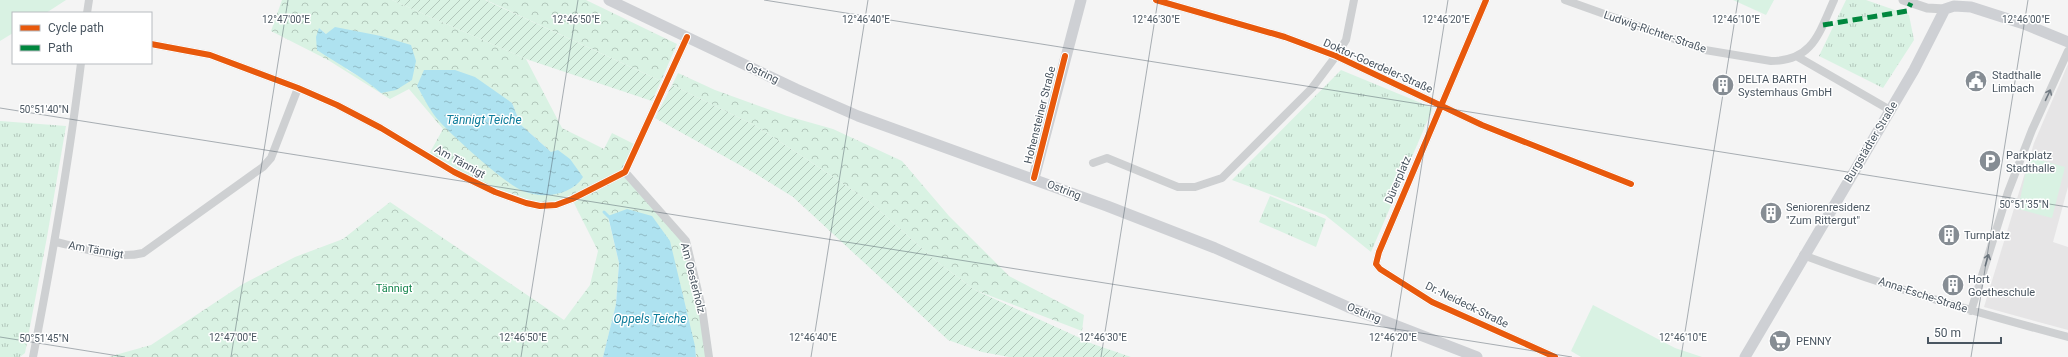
<svg xmlns="http://www.w3.org/2000/svg" width="2068" height="357" viewBox="0 0 2068 357" font-family="Roboto,sans-serif">
  <style>
    .education { fill: #e6e5e6 }
    .grass { fill: #d9f2e3 }
    .forest { fill: url(#forest-crowns); fill-rule: evenodd }
    .park { fill: url(#park-tufts) }
    .garden { fill: url(#garden-furrows) }
    .water { fill: url(#water-ripples) }
    .lines { fill: none; stroke-linecap: round; stroke-linejoin: round }
    .stream { stroke: #aee2f0; stroke-width: 3 }
    .minor { stroke: #ced0d2; stroke-width: 8 }
    .tertiary { stroke: #ced0d2; stroke-width: 9 }
    .secondary { stroke: #ced0d4; stroke-width: 11 }
    .quiet { stroke: #00873e; stroke-width: 5; stroke-dasharray: 10 5; stroke-linecap: butt }
    .cycleway-casing { stroke: #fff; stroke-width: 8 }
    .cycleway { stroke: #e8590c; stroke-width: 6 }
    .oneway { stroke: #727b83 }
    .ticks { fill: none; stroke: #4a5661; stroke-width: 1; stroke-opacity: 0.45 }
    .labels { text-anchor: middle; dominant-baseline: central; stroke-width: 3; stroke-linejoin: round; paint-order: stroke }
    .street-label { font-size: 11px; fill: #4a5661; stroke: #fff }
    .poi-label { font-size: 11px; fill: #4a5661; stroke: #fff; text-anchor: start }
    .park-label { font-size: 11px; fill: #17864f; stroke: #fff }
    .water-label { font-size: 12px; font-style: italic; fill: #0c7c9b; stroke: #fff }
    .ticks-label { font-size: 10px; text-anchor: middle; fill: #4a5661; stroke: #fff; stroke-width: 3; stroke-linejoin: round; paint-order: stroke }
  </style>
  <defs>
    <pattern id="forest-crowns" width="20" height="18" patternUnits="userSpaceOnUse"><rect width="20" height="18" fill="#d9f2e3"/><path d="M2 6a3 3 0 1 1 6 0M12 15a3 3 0 1 1 6 0" fill="none" stroke="#b2c7bb"/></pattern>
    <pattern id="park-tufts" width="24" height="20" patternUnits="userSpaceOnUse"><rect width="24" height="20" fill="#d9f2e3"/><path d="M3 7l-1-3M5 7V3M7 7l1-3M15 17l-1-3M17 17v-4M19 17l1-3" fill="none" stroke="#b2c7bb"/></pattern>
    <pattern id="garden-furrows" width="10" height="10" patternUnits="userSpaceOnUse"><rect width="10" height="10" fill="#d9f2e3"/><path d="M-1 1l2-2M0 10L10 0M9 11l2-2" fill="none" stroke="#b2c7bb"/></pattern>
    <pattern id="water-ripples" width="26" height="14" patternUnits="userSpaceOnUse"><rect width="26" height="14" fill="#aee2f0"/><path d="M2 4q2-2 4 0t4 0M15 11q2-2 4 0t4 0" fill="none" stroke="#90bac6"/></pattern>
  </defs>
  <rect width="100%" height="100%" fill="#f4f4f4"/>
  <path class="education" d="M2068,64V187L2053,242L2068,247V330L1984,307L2034,143Z"/>
  <path class="grass" d="M0,0H66L46,13H13V33L0,41Z
    M1733,0H1774L1766,15Z
    M2029,157L2065,167L2052,218L2018,209Z
    M1593,305L1675,348L1702,357H1581L1571,351Z"/>
  <path class="forest" d="M282,0H392L526,59L562,128L604,149L612,133L634,144L625,172L686,241L709,357H696L695,346L608,217L619,263L616,304L603,357H108L151,345L243,284L295,257L343,239L390,202L564,320L590,285L598,251L572,199L540,206L526,203L428,156L443,129L409,89L390,99L328,60L271,31ZM319,28L326,34L358,33L381,36V93L363,78L347,70ZM417,86L512,103L521,125L551,152L428,104Z
    M486,0H586L677,44L661,81Z
    M678,73L715,90L787,116L833,129L902,161L949,216L1009,276L1084,315L1082,331L975,290L936,261L870,202L802,156L754,125L672,85Z"/>
  <path class="park" d="M1846,0H1866L1909,15L1914,40L1883,88L1819,56Z
    M1341,70L1433,108L1371,252L1325,215L1232,180Z
    M0,121L66,126L47,237L25,353L20,357H0Z
    M1270,196L1326,219L1316,247L1259,222Z"/>
  <path class="garden" d="M392,0H485L661,81L652,101L526,59Z
    M672,85L754,125L802,156L870,202L936,261L975,290L1093,344L1131,357H1009L982,352L948,340L793,197L756,174L655,118Z"/>
  <path class="water" d="M335,27L381,36L411,45L416,61L412,80L396,90L381,93C361,76 338,64 317,50L316,37L319,28L326,34Z
    M424,70H455L475,77L512,103L521,125L551,152L558,150L570,159L583,177C571,196 542,199 523,191C504,183 455,138 440,122C431,113 424,98 417,86Z
    M627,209L652,216L670,241L695,346L696,357H603L616,304L619,263L608,216Z"/>
  <g class="lines">
    <path class="stream" d="M604,212L609,217"/>
    <path class="minor" d="M1156,0L1285,37L1336,56L1482,125L1631,184
      M1486,0L1379,252L1376,264L1380,269L1432,302L1555,357
      M1565,0L1705,50L1771,61C1813,61 1819,33 1834,0
      M87,13L89,0
      M151,44L210,55L298,88L337,105L381,128L454,172L495,192L526,203L540,206L556,205L572,199L625,172L687,37
      M1798,57L1890,110
      M1093,163L1107,158L1178,187H1195L1222,178L1312,88L1336,56L1346,40L1354,0
      M625,172L686,241L702,308L709,357
      M56,242C83,248 115,260 143,253L263,167L271,158L298,88
      M1803,255C1890,288 1979,313 2068,337
      M1971,311L2008,192L2032,130L2068,51
      M33,357C52,259 69,162 81,63"/>
    <path class="tertiary" d="M1903,0L1927,8L1945,9"/>
    <path class="secondary" d="M609,0L796,89L858,116L1107,206L1215,248L1348,307L1477,357
      M1034,178L1081,0
      M1745,357L1914,70L1945,9L1954,6L1971,7L2024,24L2068,42"/>
    <path class="quiet" d="M1823,25L1907,11L1911,3"/>
    <g class="cycleway-casing">
      <path id="cycleway" d="M1156,0L1285,37L1336,56L1482,125L1631,184
        M1486,0L1379,252L1376,264L1380,269L1432,302L1555,357
        M151,44L210,55L298,88L337,105L381,128L454,172L495,192L526,203L540,206L556,205L572,199L625,172L687,37
        M1034,178L1065,56"/>
    </g>
    <use href="#cycleway" class="cycleway"/>
  </g>
  <defs><path id="oneway-shaft" d="M-6 0H5M1.5-3L5.5 0L1.5 3" fill="none" stroke-width="1.6" stroke-linecap="round" stroke-linejoin="round"/></defs>
  <g class="oneway">
    <use href="#oneway-shaft" transform="translate(2048 95) rotate(-65)"/>
    <use href="#oneway-shaft" transform="translate(1987 260) rotate(-73)"/>
  </g>
  <path class="ticks" d="M764,0L2068,207M0,108L1572,357M0,337L125,357M231,357L288,0M521,357L578,0M811,357L868,0M1101,357L1158,0M1391,357L1448,0M1681,357L1738,0M1971,357L2028,0"/>
  <defs>
    <g id="civic-disc" transform="scale(1.15)"><circle r="9.5" fill="#868d94" stroke="#fff"/><path d="M-.6-6.5H3V-4.5H.6V-3L4-1V1h2V6H-6V1h2V-1L-.6-3ZM-1.2 2.5V6h2.4V2.5Z" fill="#fff"/></g>
    <g id="building-disc" transform="scale(1.15)"><circle r="9.5" fill="#868d94" stroke="#fff"/><path d="M-4-6H4V6H1V3H-1V6H-4ZM-2.5-4.3h1.7v1.8h-1.7ZM.8-4.3h1.7v1.8H.8ZM-2.5-1h1.7V.8h-1.7ZM.8-1h1.7V.8H.8Z" fill="#fff"/></g>
    <g id="parking-disc" transform="scale(1.15)"><circle r="9.5" fill="#868d94" stroke="#fff"/><path d="M-3.5-5.5H1a3.5 3.5 0 0 1 0 7H-1V5.5H-3.5ZM-1-3.4V-.6H.8a1.4 1.4 0 0 0 0-2.8Z" fill="#fff"/></g>
    <g id="supermarket-disc" transform="scale(1.15)"><circle r="9.5" fill="#868d94" stroke="#fff"/><path d="M-6-5.5h2.5l.6 2H6L4.5 2H-2.5L-4.4-4H-6ZM-1.5 3.2a1.3 1.3 0 1 0 .1 0ZM3 3.2a1.3 1.3 0 1 0 .1 0Z" fill="#fff"/></g>
  </defs>
  <g fill-rule="evenodd">
    <use href="#civic-disc" x="1976" y="81"/>
    <use href="#building-disc" x="1723" y="85"/>
    <use href="#parking-disc" x="1990" y="161"/>
    <use href="#building-disc" x="1771" y="213"/>
    <use href="#building-disc" x="1949" y="235"/>
    <use href="#building-disc" x="1953" y="285"/>
    <use href="#supermarket-disc" x="1780" y="341"/>
  </g>
  <g class="labels">
    <g class="street-label">
      <text transform="translate(1655 32) rotate(19)">Ludwig-Richter-Straße</text>
      <text transform="translate(1378 66) rotate(24)">Doktor-Goerdeler-Straße</text>
      <text transform="translate(762 73) rotate(25)">Ostring</text>
      <text transform="translate(1040 115) rotate(-76)">Hohensteiner Straße</text>
      <text transform="translate(1871 142) rotate(-59)">Burgstädter Straße</text>
      <text transform="translate(460 162) rotate(29)">Am Tännigt</text>
      <text transform="translate(1398 180) rotate(-67)">Dürerplatz</text>
      <text transform="translate(1064 190) rotate(21)">Ostring</text>
      <text transform="translate(96 250) rotate(10)">Am Tännigt</text>
      <text transform="translate(693 278) rotate(76)">Am Oesterholz</text>
      <text transform="translate(1923 295) rotate(18)">Anna-Esche-Straße</text>
      <text transform="translate(1467 305) rotate(26)">Dr.-Neideck-Straße</text>
      <text transform="translate(1364 313) rotate(22)">Ostring</text>
    </g>
    <g class="poi-label">
      <text x="1992" y="75">Stadthalle<tspan x="1992" dy="13">Limbach</tspan></text>
      <text x="1738" y="79">DELTA BARTH<tspan x="1738" dy="13">Systemhaus GmbH</tspan></text>
      <text x="2006" y="155">Parkplatz<tspan x="2006" dy="13">Stadthalle</tspan></text>
      <text x="1786" y="207">Seniorenresidenz<tspan x="1786" dy="13">"Zum Rittergut"</tspan></text>
      <text x="1964" y="235">Turnplatz</text>
      <text x="1968" y="279">Hort<tspan x="1968" dy="13">Goetheschule</tspan></text>
      <text x="1796" y="341">PENNY</text>
    </g>
    <g class="park-label">
      <text x="394" y="288">Tännigt</text>
    </g>
    <g class="water-label">
      <text x="484" y="120">Tännigt Teiche</text>
      <text x="650" y="319">Oppels Teiche</text>
    </g>
  </g>
  <g class="ticks-label">
    <text x="1156" y="23">12°46'30"E</text>
    <text x="1446" y="23">12°46'20"E</text>
    <text x="286" y="23">12°47'00"E</text>
    <text x="576" y="23">12°46'50"E</text>
    <text x="866" y="23">12°46'40"E</text>
    <text x="1736" y="23">12°46'10"E</text>
    <text x="2026" y="23">12°46'00"E</text>
    <text x="44" y="113">50°51'40"N</text>
    <text x="2024" y="208">50°51'35"N</text>
    <text x="233" y="341">12°47'00"E</text>
    <text x="523" y="341">12°46'50"E</text>
    <text x="813" y="341">12°46'40"E</text>
    <text x="1103" y="341">12°46'30"E</text>
    <text x="1393" y="341">12°46'20"E</text>
    <text x="1683" y="341">12°46'10"E</text>
    <text x="44" y="342">50°51'45"N</text>
  </g>
  <rect x="12" y="12" width="140" height="52" fill="#ffffff" stroke="#b7bbc0"/>
  <rect x="20" y="25" width="20" height="6" fill="#e8590c" stroke="#b7bbc0"/>
  <text x="48" y="32" font-size="12" fill="#4a5661">Cycle path</text>
  <rect x="20" y="45" width="20" height="6" fill="#00873e" stroke="#b7bbc0"/>
  <text x="48" y="52" font-size="12" fill="#4a5661">Path</text>
  <path d="M1928 337v6h73v-6" fill="none" stroke="#4a5661" stroke-width="2"/>
  <text x="1934" y="337" font-size="12" fill="#4a5661" stroke="#ffffff" stroke-width="3" paint-order="stroke">50 m</text>
</svg>
